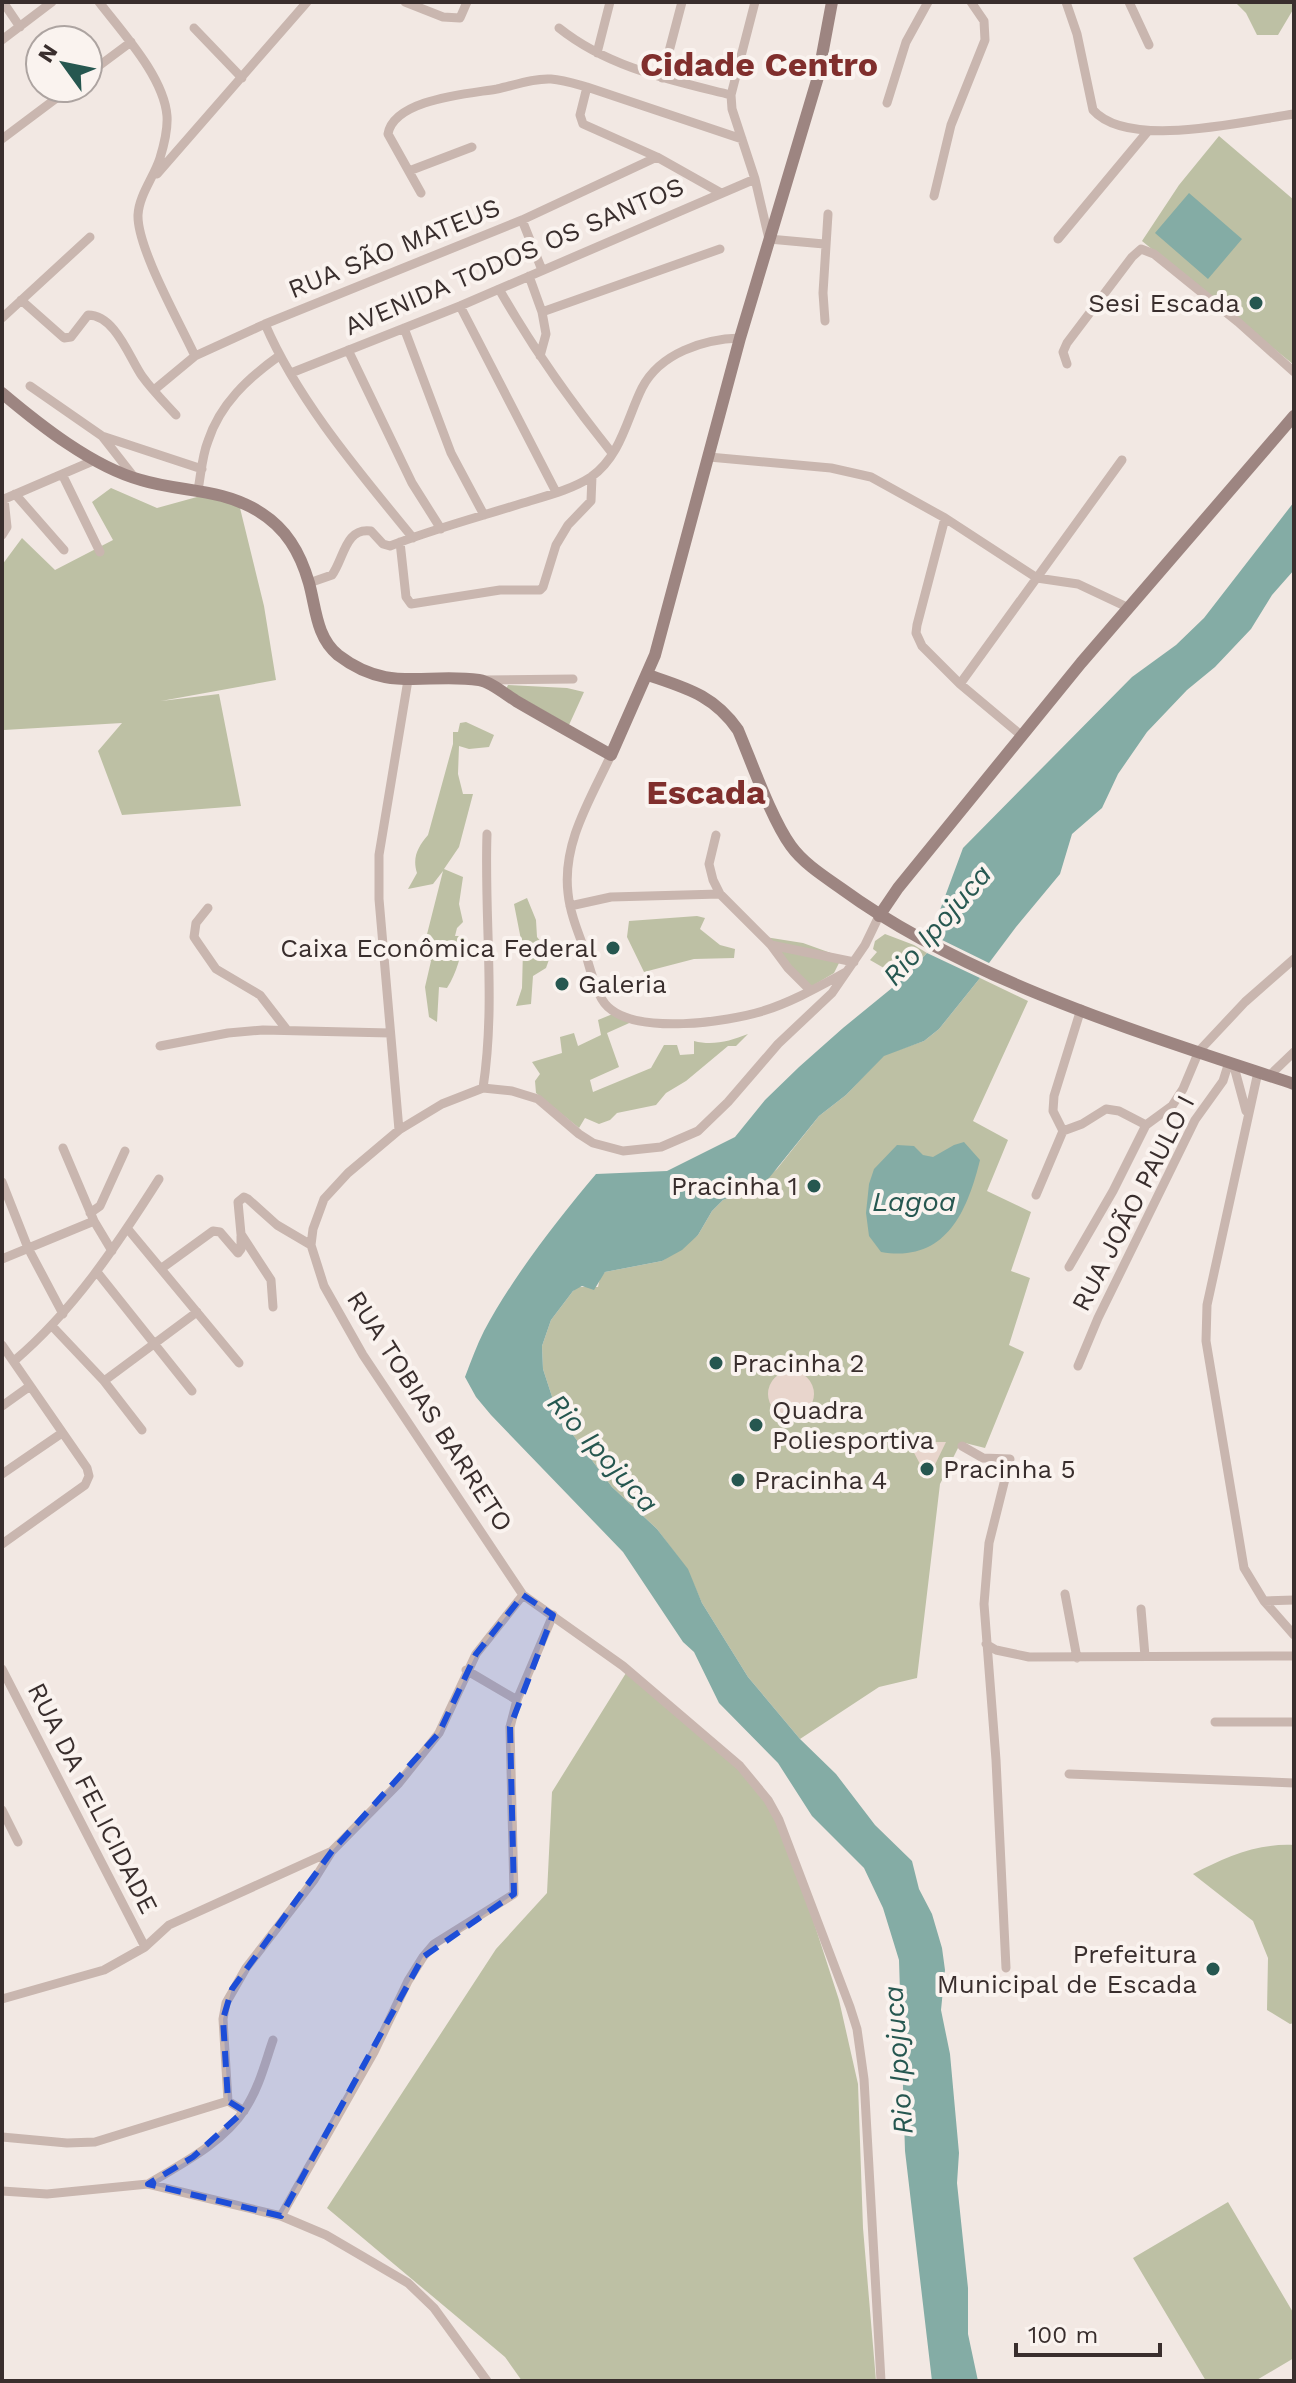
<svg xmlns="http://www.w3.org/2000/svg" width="1296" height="2383" viewBox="0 0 1296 2383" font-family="'Work Sans',sans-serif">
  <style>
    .green { fill: #bdc0a4 }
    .plaza { fill: #e8d5cc }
    .water { fill: #84aca5 }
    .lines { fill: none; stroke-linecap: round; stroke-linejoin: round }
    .street { stroke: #c9b6af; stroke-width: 9 }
    .secondary { stroke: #9d8581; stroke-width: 12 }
    .marked { fill: #1d4ed8; fill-opacity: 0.2; stroke: #1d4ed8; stroke-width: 6; stroke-dasharray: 16 10; stroke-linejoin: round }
    .poi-dot { fill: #265750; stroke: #faf3ef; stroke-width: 3 }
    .labels { text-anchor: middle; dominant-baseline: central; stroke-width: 8; stroke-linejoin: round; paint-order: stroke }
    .street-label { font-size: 26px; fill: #392e2d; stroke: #faf3ef }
    .poi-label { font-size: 26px; fill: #392e2d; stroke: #faf3ef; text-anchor: start }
    .water-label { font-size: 28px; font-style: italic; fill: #265750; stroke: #faf3ef }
    .district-label { font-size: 34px; font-weight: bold; fill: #802f2d; stroke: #faf3ef }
  </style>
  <rect width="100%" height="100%" fill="#f2e8e3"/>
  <path class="green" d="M1235,2H1294V8L1278,35H1257L1246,13Z
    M1219,136L1294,200V365L1142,241L1179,185Z
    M111,488L157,508L215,492L240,508L264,606L276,680L161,701L219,694L241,806L122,815L98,751L122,723L4,730L2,720V565L22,538L55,570L113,540L92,502Z
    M508,685L567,688L584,692L569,725L506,689Z
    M466,722L494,735L489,747L469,749L459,746L458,774L463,794H473L459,847L444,869L463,877L459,904L463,922L457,928L455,936H465C461,954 457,973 447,988L439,987L437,1022L429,1017L425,987L431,961L423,950L443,871L433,884L408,889L417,873C412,857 418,847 428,835L453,744V732H458L460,723Z
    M527,898L536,920L537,937L551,954L546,968L533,976L531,1004L516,1006L522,988L523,950L514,904Z
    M697,916L705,918L700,929L720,945L735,949L734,958L694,959L644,972L627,937L629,921Z
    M885,934L914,945L927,953L903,979L870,960L877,952L873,949L875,941Z
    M759,936L803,943L842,957L834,973L809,988Z
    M980,978L1028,1001L973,1121L1008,1140L987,1191L1031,1212L1011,1271L1030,1278L1009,1345L1024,1352L985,1448L961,1442L940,1484L917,1678L879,1687L800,1739L748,1677L702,1603L687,1569L657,1529L612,1487L558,1415L543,1369L542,1346L551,1320L573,1291L577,1287H598L600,1278L605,1272L662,1261L698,1235L712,1211L723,1200L752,1189L777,1169L819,1116L846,1095L884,1055L924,1041L939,1029Z
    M620,1011L636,1020L607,1033L619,1067L590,1080L593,1092L651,1068L664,1045H677L680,1055L694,1054V1041C713,1046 730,1041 748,1034L736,1046H728L686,1081L666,1093L656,1105L617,1113L610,1120L599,1124L585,1118L579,1128L536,1093L535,1081L540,1074L532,1062L562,1053L560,1037L574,1033L578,1046L601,1035L598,1020Z
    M626,1673L744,1773L782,1824L839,2000L858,2084L863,2228L876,2381H522L505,2357L327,2208L496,1949L547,1893L552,1792Z
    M1294,1845V2023L1290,2024L1267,2010L1268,1958L1253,1921L1193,1874C1225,1857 1257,1843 1294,1845Z
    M1228,2202L1294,2314V2358L1255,2381H1206L1133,2258Z"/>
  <path class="plaza" d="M768 1394a23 23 0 1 1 46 0a23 23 0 1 1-46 0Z
    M917,1442H946L928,1479L912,1449Z"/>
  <path class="water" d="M1189,193L1242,239L1208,279L1155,233Z
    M1294,502V570L1272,595L1251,629L1215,667L1187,690L1147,732L1118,774L1102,808L1072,834L1060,874L1016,927L989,963L938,938L940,910L963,848L1132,677L1176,645L1204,618Z
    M927,953L980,978L939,1029L924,1041L884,1056L846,1095L819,1116L769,1178L752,1189L723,1200L712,1211L698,1235L682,1250L662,1261L605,1272L594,1290L582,1286L573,1291L551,1320L542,1346L543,1369L558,1415L612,1487L657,1529L688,1569L702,1603L748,1677L800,1739L836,1774L875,1825L912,1861L919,1889L932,1914L942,1948L945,1970L941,2010L950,2054L959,2153L957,2183L968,2288V2334L978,2381H932L905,2151L899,1960L883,1908L864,1868L812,1816L778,1763L719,1703L694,1652L683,1642L623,1552L491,1415L476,1397L465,1377C471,1361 477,1345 484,1331C512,1278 558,1219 596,1174L667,1171L735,1137L765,1100L799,1067L843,1028L903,979Z
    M964,1142L980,1160C967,1213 945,1263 881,1252L869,1236L866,1213L869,1184L874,1169L897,1145L914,1146L923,1155L933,1157L954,1145Z"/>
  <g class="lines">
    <path class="street" d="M3,2L20,27
      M99,2C122,32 164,77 167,116C168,131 164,145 160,158C154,177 139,195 138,215C137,248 180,323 195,356
      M405,2L443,17L460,18L467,2
      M755,2L731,95L732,109L755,179L769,239L824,244
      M1066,2L1077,34L1093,110C1128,150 1245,121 1294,114
      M1129,2L1149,45
      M194,28L242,78
      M559,28C609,68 671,80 731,95
      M2,40L52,2
      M597,53L610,2
      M88,74L131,42
      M662,78L682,2
      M587,87L580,115L583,124L657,157L721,193
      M887,103L906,42L928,2
      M2,139L70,88
      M409,171L472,147
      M157,174L307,2
      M421,193L388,134C394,99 468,94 497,89C515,85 533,78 551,79C564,80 576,84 587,87L742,139
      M934,196L951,125L985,40L984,21L971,2
      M522,220L542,270
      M1058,239L1148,131
      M529,276L542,312
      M499,289C532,347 570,401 612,453
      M21,300L64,338L71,337L88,315C115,315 129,357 142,376C152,390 164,402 176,415
      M460,306L556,492
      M2,318L90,237
      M825,321L823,293L828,214
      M265,324C298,401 360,473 413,538
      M404,328L451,453L484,515
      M348,350L412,483L441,529
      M540,356L546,334L542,312L720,249
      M1067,364L1063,352L1067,343L1132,257L1141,249L1154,254L1238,322L1294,372
      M291,373L460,306L755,179
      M30,386L102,436L134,477
      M154,390L195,356L265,324L522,220L657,157
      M102,436L202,469
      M709,457L831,468L871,477L945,518L1037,578L1078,584L1129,608
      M62,474L100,552
      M198,490C201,474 202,456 208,441C220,404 248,378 279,356
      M15,494L64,550
      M2,500L95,460
      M945,518L917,625L916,633L922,646L960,684L1022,736
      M2,535L7,527L4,499
      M400,542L406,597L411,604L500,590H540L543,587L556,545L568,525L591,501L592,476
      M309,583L332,575C344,559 345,527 371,531L383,544L390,546C433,529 479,517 523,503C546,496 571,490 591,477C621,456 627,418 642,388C660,353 704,339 740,338
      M484,680L573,679
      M960,684L1122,460
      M611,755C591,798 562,843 568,893C570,913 578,932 585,951C589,966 597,998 608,1007C638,1035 727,1022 763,1011C792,1002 820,986 846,972
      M716,835L709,864L713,880L720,894L771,945L854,962
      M570,906L611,897L720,894
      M208,908L196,923L194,937L198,943L216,969L260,995L287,1030
      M879,916L865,945L832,993L778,1044L728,1102L698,1131L661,1147L623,1151L593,1143L579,1134L538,1099L512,1091L483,1088L442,1104L399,1130L348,1173L324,1199L313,1229L311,1245L324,1286L363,1355L523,1595L623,1666L740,1766L768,1800L779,1820L850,2007L857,2029L864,2079L881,2381
      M771,945L788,968L810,990
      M160,1046L228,1033L263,1030L390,1033
      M1233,1063L1246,1111
      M1258,1072L1207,1305L1206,1341L1244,1568L1264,1601L1294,1635
      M1269,1076L1294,1052
      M483,1088C496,1003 484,919 487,834
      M1146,1125L1172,1106L1183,1089L1199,1051L1245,1002L1294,959
      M399,1130L379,899V855L408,680
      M1063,1131L1082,1124L1106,1109L1119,1111L1146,1125
      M63,1148L94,1221L112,1251
      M2,1182L28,1248L63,1314
      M1036,1195L1063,1131L1053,1111L1054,1096L1081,1009
      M90,1213L100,1206L125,1151
      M127,1228L239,1363
      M2,1259L94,1221
      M1069,1267L1113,1191L1146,1125
      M162,1268L213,1231L220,1232L238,1253L241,1249V1236
      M97,1272L192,1391
      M273,1307L271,1280L241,1234L238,1202L244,1197L248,1199L277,1225L311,1245
      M52,1326L104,1381L142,1430
      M2,1345L87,1468L89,1476L85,1485L2,1544
      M14,1361C74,1310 117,1245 159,1179
      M1078,1366L1098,1318L1195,1120L1223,1081L1229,1062
      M104,1381L197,1312
      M2,1406L30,1386
      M962,1446L983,1458L1010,1459L989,1543L984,1604L996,1760L1006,1968
      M2,1474L62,1433
      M1065,1594L1077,1658
      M1264,1601L1294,1600
      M1141,1609L1145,1656
      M986,1644L996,1650L1029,1657L1294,1656
      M2,1669L145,1947
      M466,1670L517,1700
      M1215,1722H1294
      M1069,1774L1294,1783
      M2,1810L18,1842
      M2,1999L104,1970L145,1947L169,1925L332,1851L399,1783L439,1733L476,1654L523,1595
      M228,2101L223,2019L226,2003L246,1968L314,1880L332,1851
      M2,2137L67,2143L95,2142L228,2101L244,2111
      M148,2184C181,2164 223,2143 245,2109C259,2088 265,2063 273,2040
      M2,2191L47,2194L148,2184L281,2216L326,2235L408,2283L434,2308L487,2381
      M281,2216L374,2052L408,1981L423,1957L434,1944L514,1894L510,1727L517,1700L553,1615"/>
    <path class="secondary" d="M2,393C40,425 93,467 141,480C180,492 221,488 258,511C286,528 300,552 309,583C316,608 316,637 338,655C389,694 425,672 479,680C491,682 505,694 516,701C547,719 579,737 611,755L655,655L740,338L818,77L832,2
      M648,675C686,688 714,695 738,730C752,763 771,818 791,846C804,864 825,877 842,889C968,981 1147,1035 1294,1084
      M879,916L898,888L1081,663L1294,416"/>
  </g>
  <path class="marked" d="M523,1595L553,1615L510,1727L514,1894L423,1957L281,2216L148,2184L193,2157L244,2111L228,2101L223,2019L232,1989L332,1851L439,1733L476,1654Z"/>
  <g class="poi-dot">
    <circle cx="1256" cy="303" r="8"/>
    <circle cx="613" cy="948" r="8"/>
    <circle cx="562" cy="984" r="8"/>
    <circle cx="814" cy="1186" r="8"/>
    <circle cx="716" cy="1363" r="8"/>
    <circle cx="756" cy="1425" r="8"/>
    <circle cx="927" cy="1469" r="8"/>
    <circle cx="738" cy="1480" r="8"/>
    <circle cx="1213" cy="1969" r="8"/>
  </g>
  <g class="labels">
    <g class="street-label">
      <text transform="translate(394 248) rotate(-22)">RUA SÃO MATEUS</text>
      <text transform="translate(514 256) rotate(-23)">AVENIDA TODOS OS SANTOS</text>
      <text transform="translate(1133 1203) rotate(-63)">RUA JOÃO PAULO I</text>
      <text transform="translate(430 1411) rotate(57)">RUA TOBIAS BARRETO</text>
      <text transform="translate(93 1798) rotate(63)">RUA DA FELICIDADE</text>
    </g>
    <g class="poi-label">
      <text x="1240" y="303" text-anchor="end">Sesi Escada</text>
      <text x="597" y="948" text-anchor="end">Caixa Econômica Federal</text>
      <text x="578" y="984">Galeria</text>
      <text x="798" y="1186" text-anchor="end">Pracinha 1</text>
      <text x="732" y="1363">Pracinha 2</text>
      <text x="772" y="1410">Quadra<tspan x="772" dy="30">Poliesportiva</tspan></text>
      <text x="943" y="1469">Pracinha 5</text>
      <text x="754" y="1480">Pracinha 4</text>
      <text x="1197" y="1954" text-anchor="end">Prefeitura<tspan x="1197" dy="30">Municipal de Escada</tspan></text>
    </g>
    <g class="water-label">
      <text transform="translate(937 925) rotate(-49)">Rio Ipojuca</text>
      <text x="914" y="1201">Lagoa</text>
      <text transform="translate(603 1453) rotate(48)">Rio Ipojuca</text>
      <text transform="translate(898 2060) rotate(-94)">Rio Ipojuca</text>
    </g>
    <g class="district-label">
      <text x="759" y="64">Cidade Centro</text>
      <text x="706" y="792">Escada</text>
    </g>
  </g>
  <rect width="1296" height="2383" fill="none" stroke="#392e2d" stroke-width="8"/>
  <g transform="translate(64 64) rotate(303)"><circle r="38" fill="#faf3ef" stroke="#ada4a1" stroke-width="2"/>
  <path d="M0-6L14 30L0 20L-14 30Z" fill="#265750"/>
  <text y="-12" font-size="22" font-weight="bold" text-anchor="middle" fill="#392e2d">N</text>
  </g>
  <path d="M1016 2343v12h144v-12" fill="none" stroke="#392e2d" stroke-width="4"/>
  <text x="1028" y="2343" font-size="24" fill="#392e2d" stroke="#faf3ef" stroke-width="6" paint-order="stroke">100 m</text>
</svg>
